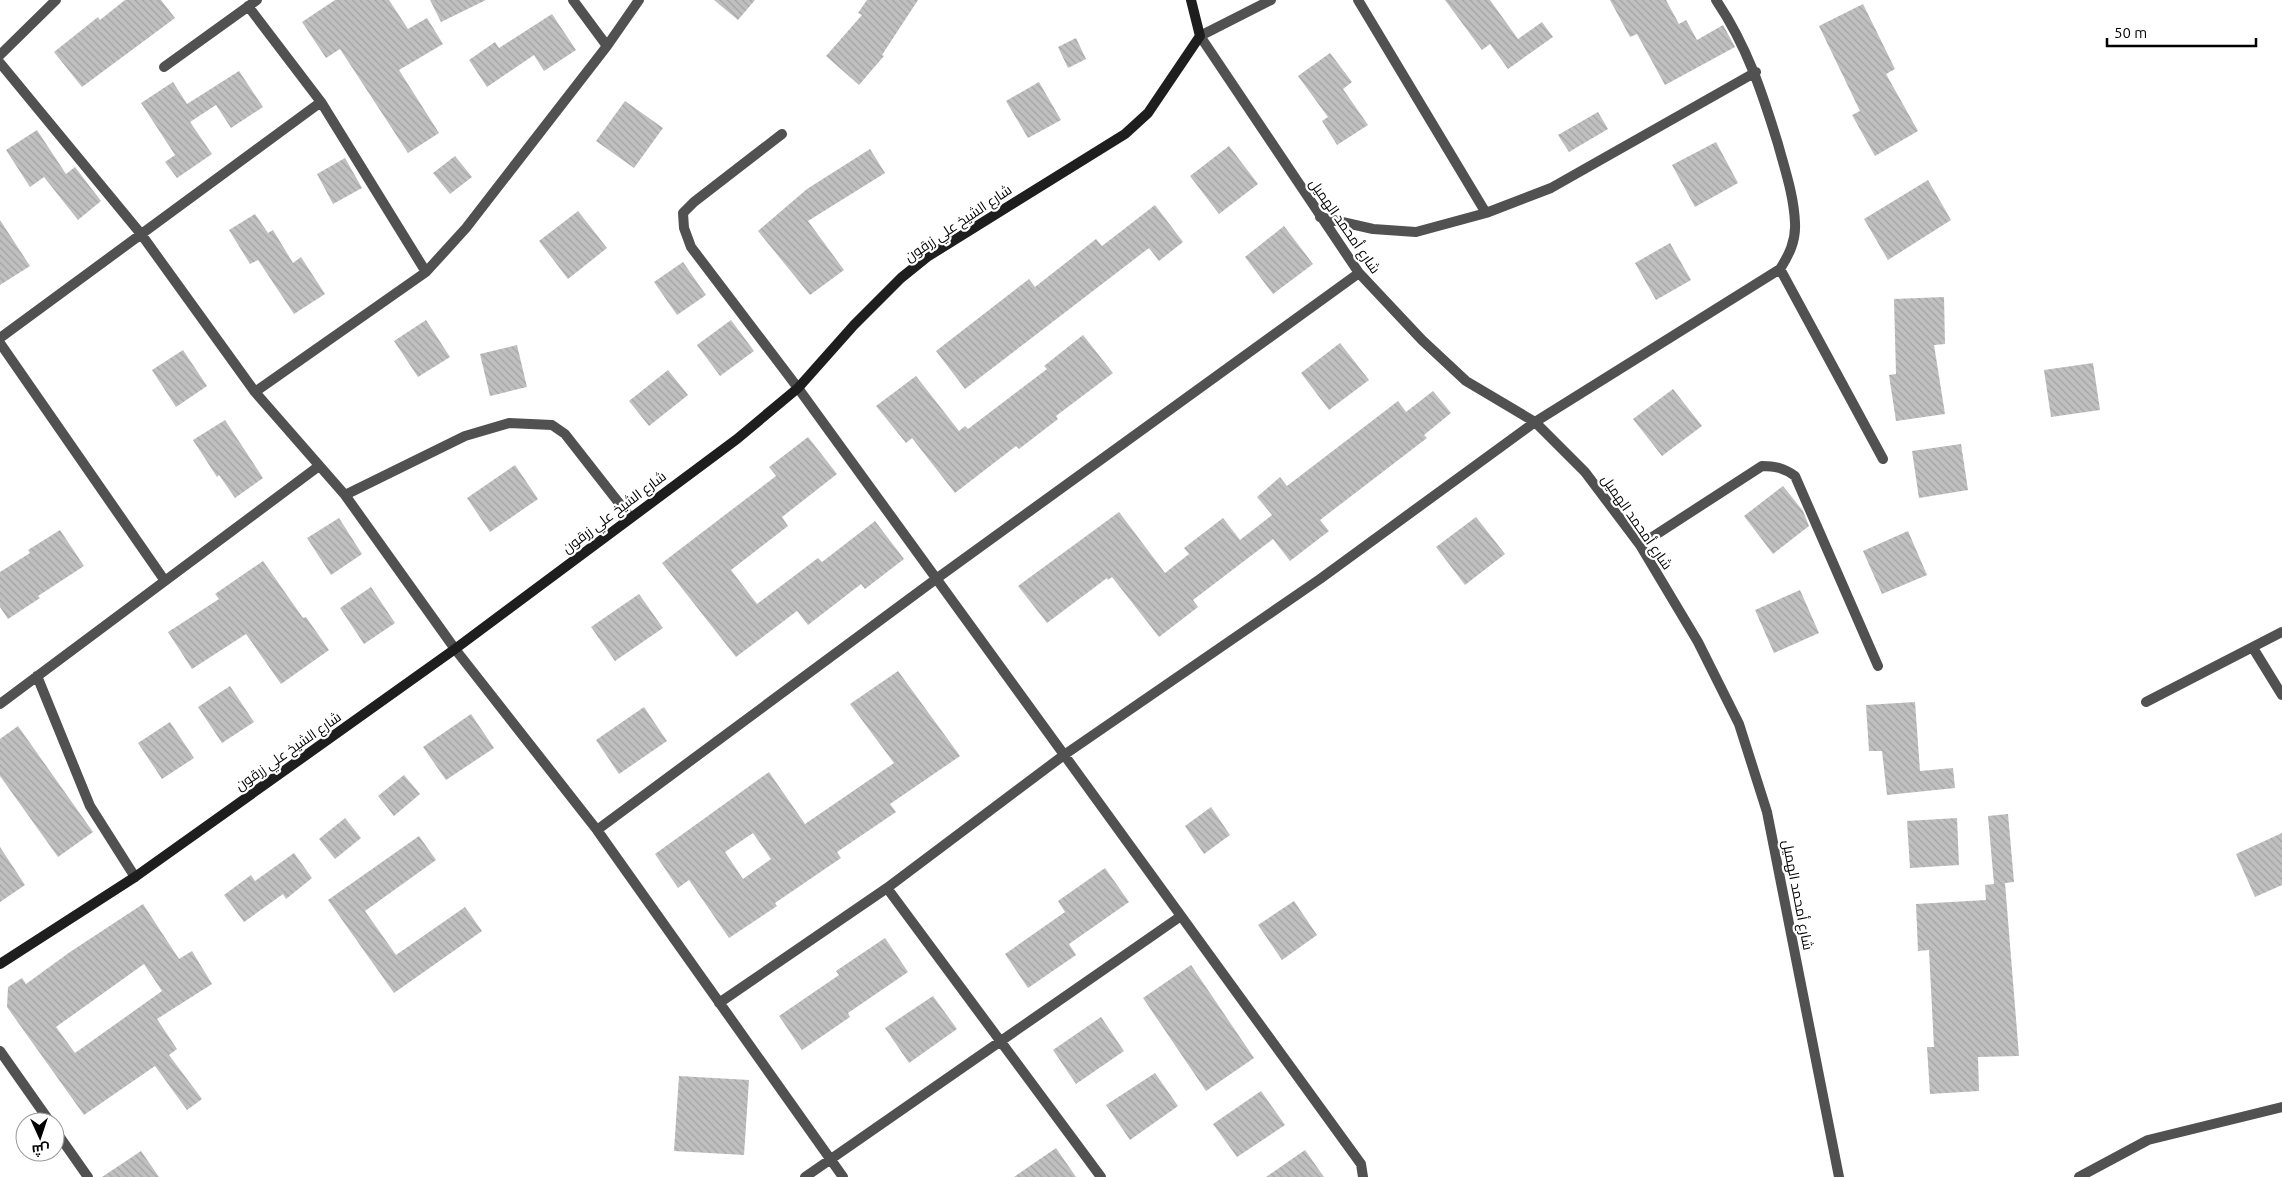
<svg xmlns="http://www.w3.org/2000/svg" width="2282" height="1177" viewBox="0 0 2282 1177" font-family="Ubuntu,Cairo,sans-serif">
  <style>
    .building { fill: url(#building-back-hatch); fill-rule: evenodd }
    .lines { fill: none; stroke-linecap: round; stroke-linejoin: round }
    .minor { stroke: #515151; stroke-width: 10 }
    .secondary { stroke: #1e1e1e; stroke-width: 10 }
    .labels { text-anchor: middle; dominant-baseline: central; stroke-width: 4.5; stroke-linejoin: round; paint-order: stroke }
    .street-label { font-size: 14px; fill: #000; stroke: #fff }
  </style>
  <defs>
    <pattern id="building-back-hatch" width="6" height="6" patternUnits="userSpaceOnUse" patternTransform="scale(1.25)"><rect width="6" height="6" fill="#c0c0c0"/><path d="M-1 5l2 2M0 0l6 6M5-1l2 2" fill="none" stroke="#a3a3a3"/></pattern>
  </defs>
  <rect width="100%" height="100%" fill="#fff"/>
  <path class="building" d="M125,0H161L175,18L82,87L54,52L98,17L100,20Z
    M335,0H389L408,29L427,18L443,44L399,70L439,133L408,153L340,49L326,58L302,22Z
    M430,0H486L441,22Z
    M714,0H755L738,20Z
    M867,0H918L882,55L884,56L859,85L826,56L862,15L858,13Z
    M1445,0H1490L1518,39L1542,22L1553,37L1508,69L1490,44L1482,50Z
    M1610,0H1666L1679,24L1686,20L1697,40L1723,25L1735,47L1665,85L1637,34L1630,37Z
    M1863,4L1895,69L1886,74L1918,131L1875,156L1852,115L1860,111L1819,26Z
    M552,14L576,50L544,71L534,55L487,87L469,60L495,42L499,48Z
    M1076,38L1086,59L1068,68L1058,47Z
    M1330,53L1352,82L1343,89L1368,125L1337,145L1322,121L1328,117L1298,76Z
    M239,71L263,107L231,128L216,105L190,122L212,154L177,178L165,162L175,155L141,103L173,82L187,104Z
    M1039,82L1061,120L1028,138L1006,101Z
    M625,101L663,128L634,168L596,141Z
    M1598,112L1608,129L1569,152L1558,135Z
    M37,130L66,174L75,167L101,201L78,220L44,177L30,187L6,150Z
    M1716,142L1738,183L1695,207L1672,165Z
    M1229,146L1258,184L1219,214L1190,176Z
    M870,149L885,173L808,221L844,270L810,295L758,231L807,189Z
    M455,156L472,177L450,194L433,173Z
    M345,158L362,188L333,204L317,174Z
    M1928,180L1951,220L1888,260L1864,219Z
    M1155,205L1183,242L1159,261L1149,248L965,389L936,351L1029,279L1035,287L1096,239L1102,246Z
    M578,211L607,248L568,279L539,241Z
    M255,214L268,233L273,230L293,263L301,257L325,294L294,314L258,260L250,264L229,230Z
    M0,220L30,266L0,285Z
    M1284,226L1313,264L1273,294L1245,257Z
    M1670,243L1691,280L1656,300L1635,263Z
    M683,262L706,295L677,315L654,282Z
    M1944,297L1945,344L1934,345L1945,414L1896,421L1889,375L1896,374L1894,299Z
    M426,320L450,357L418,377L394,341Z
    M731,320L754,351L720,376L697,345Z
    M1083,335L1113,373L1056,416L1058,419L1019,449L1016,446L955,493L912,438L906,443L876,406L916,376L959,431L965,426L968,429L1047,369L1044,366Z
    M1340,343L1369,380L1329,410L1301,373Z
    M517,345L527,387L490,396L480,354Z
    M183,350L207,386L176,407L152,370Z
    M2093,363L2100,410L2051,417L2044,370Z
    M668,370L688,395L649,426L629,401Z
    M1673,389L1702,426L1662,456L1633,419Z
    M1433,391L1451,413L1424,435L1427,438L1320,520L1329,531L1290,561L1273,539L1193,600L1198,607L1159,637L1112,577L1108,580L1107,578L1047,623L1018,586L1119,512L1165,573L1189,554L1184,548L1223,518L1240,540L1272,515L1257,497L1280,477L1287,486L1398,401L1406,412Z
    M225,420L263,478L235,498L219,475L217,477L193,440Z
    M808,437L837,474L782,517L788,526L731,570L757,604L818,558L822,562L875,521L904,559L865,589L861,584L808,625L797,611L736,657L662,563L776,476L769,467Z
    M1961,444L1968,490L1919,498L1912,451Z
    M515,465L538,499L490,532L467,498Z
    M1783,486L1803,511L1809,526L1773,554L1744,516Z
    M1476,517L1505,554L1465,585L1436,547Z
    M339,518L362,554L331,575L307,538Z
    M60,530L84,566L38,596L40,598L8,619L0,607V572L30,553L28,550Z
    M1908,531L1927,575L1882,594L1863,551Z
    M263,561L303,618L306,617L329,650L281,684L246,634L192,669L168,632L219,599L215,594Z
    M371,587L395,623L364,644L340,608Z
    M1800,590L1819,633L1774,653L1755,610Z
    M639,594L663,628L615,661L591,627Z
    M898,671L960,756L890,804L896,812L837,852L841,858L775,903L777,906L729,938L689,880L678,888L655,854L769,772L805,824L894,763L850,704ZM753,833L771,859L743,879L725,852Z
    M230,686L254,722L222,743L198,707Z
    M1915,702L1920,771L1953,768L1955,788L1887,795L1882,751H1869L1866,705Z
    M644,707L667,741L619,774L596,740Z
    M471,714L494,748L446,780L423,747Z
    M170,722L194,758L162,779L138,743Z
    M18,726L93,832L58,857L0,776V739Z
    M404,775L420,794L394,816L378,796Z
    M1211,807L1230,835L1204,854L1185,826Z
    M2008,814L2014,882L2005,883L2019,1056L1978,1057L1979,1091L1930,1094L1927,1047H1934L1929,950L1918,951L1916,904L1986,900L1985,885L1994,884L1988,816Z
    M345,818L361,838L335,859L319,839Z
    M1957,818L1959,865L1910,868L1907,821Z
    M2282,833V885L2255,897L2236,854Z
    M419,836L436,860L365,911L396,955L465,907L482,931L394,993L328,900Z
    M0,847L25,885L0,902Z
    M294,853L312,878L286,899L283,894L244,922L224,895L251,875L255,881Z
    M1105,868L1129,902L1069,944L1076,955L1028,988L1005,954L1065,912L1058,901Z
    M1294,901L1317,935L1282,960L1258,925Z
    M143,904L179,959L192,951L212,984L157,1019L177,1049L169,1055L202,1099L187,1110L155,1066L84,1115L7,1007L8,987L22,978L26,984L70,952ZM144,964L162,991L75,1053L56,1027Z
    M885,938L908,972L848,1013L850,1017L802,1050L779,1016L839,975L836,971Z
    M1191,965L1254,1058L1206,1091L1143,998Z
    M933,996L957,1029L909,1063L885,1028Z
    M1101,1017L1124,1051L1076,1084L1053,1050Z
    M1155,1073L1178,1106L1130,1140L1106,1105Z
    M679,1076L749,1080L744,1155L674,1151Z
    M1261,1091L1285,1125L1237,1157L1213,1124Z
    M1056,1148L1076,1177H1014Z
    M1305,1150L1324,1177H1266Z
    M141,1151L159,1177H102Z"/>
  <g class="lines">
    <path class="minor" d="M573,0L607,46
      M1271,0L1200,36L1359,273L1422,340L1466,381L1535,422L1585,472L1640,545L1698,642L1739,724L1767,812L1839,1177
      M1358,0L1486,213
      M1716,0C1747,46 1762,92 1778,144C1785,170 1794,196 1795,223C1796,241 1789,255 1780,269
      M248,6L321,102L426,272
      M0,55L56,0
      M0,63L141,234L255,392L345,495L455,649L597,830L843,1177
      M164,67L257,0
      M782,134L694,202L683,213L684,228L691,247L798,388L1361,1164L1363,1177
      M1320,217L1373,229L1416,232L1486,213L1551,188L1756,72
      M0,338L321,102
      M0,343L165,581
      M255,392L426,272L466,228L607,46L639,0
      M345,495L465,436L509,423L552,425L565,434L630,517
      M1640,545L1762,466C1775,466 1784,468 1795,476L1878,666
      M2253,648L2282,695
      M37,676L90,806L135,877
      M2146,702L2282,632
      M0,704L319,466
      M597,830L936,579L1359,273
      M887,888L1101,1177
      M719,1003L887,888L1064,755L1320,579L1535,422L1780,269L1883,459
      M0,1051L50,1122
      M55,1130L88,1177
      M805,1177L1181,916
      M2079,1177L2148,1140L2282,1107"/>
    <path class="secondary" d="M0,964L135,877L455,649L737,439L798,388L854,325L901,278L927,257L1125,134L1148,113L1200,36L1191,0"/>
  </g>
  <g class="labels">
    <g class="street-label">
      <text transform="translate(958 223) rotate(-34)">شارع الشيخ علي زرقون</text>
      <text transform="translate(1345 226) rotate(55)">شارع أمحمد الهميل</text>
      <text transform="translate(614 512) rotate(-37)">شارع الشيخ علي زرقون</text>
      <text transform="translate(1637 522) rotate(55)">شارع أمحمد الهميل</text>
      <text transform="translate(288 751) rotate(-35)">شارع الشيخ علي زرقون</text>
      <text transform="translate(1798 895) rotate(79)">شارع أمحمد الهميل</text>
    </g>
  </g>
  <g transform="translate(40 1137) rotate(177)"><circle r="24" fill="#ffffff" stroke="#999999"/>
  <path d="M0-4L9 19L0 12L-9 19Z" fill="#000000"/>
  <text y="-8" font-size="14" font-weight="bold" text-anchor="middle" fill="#000000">ش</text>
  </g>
  <path d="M2107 38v8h149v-8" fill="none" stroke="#000000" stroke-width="2.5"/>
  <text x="2114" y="38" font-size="15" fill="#000000" stroke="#ffffff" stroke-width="4" paint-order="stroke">50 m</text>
</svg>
